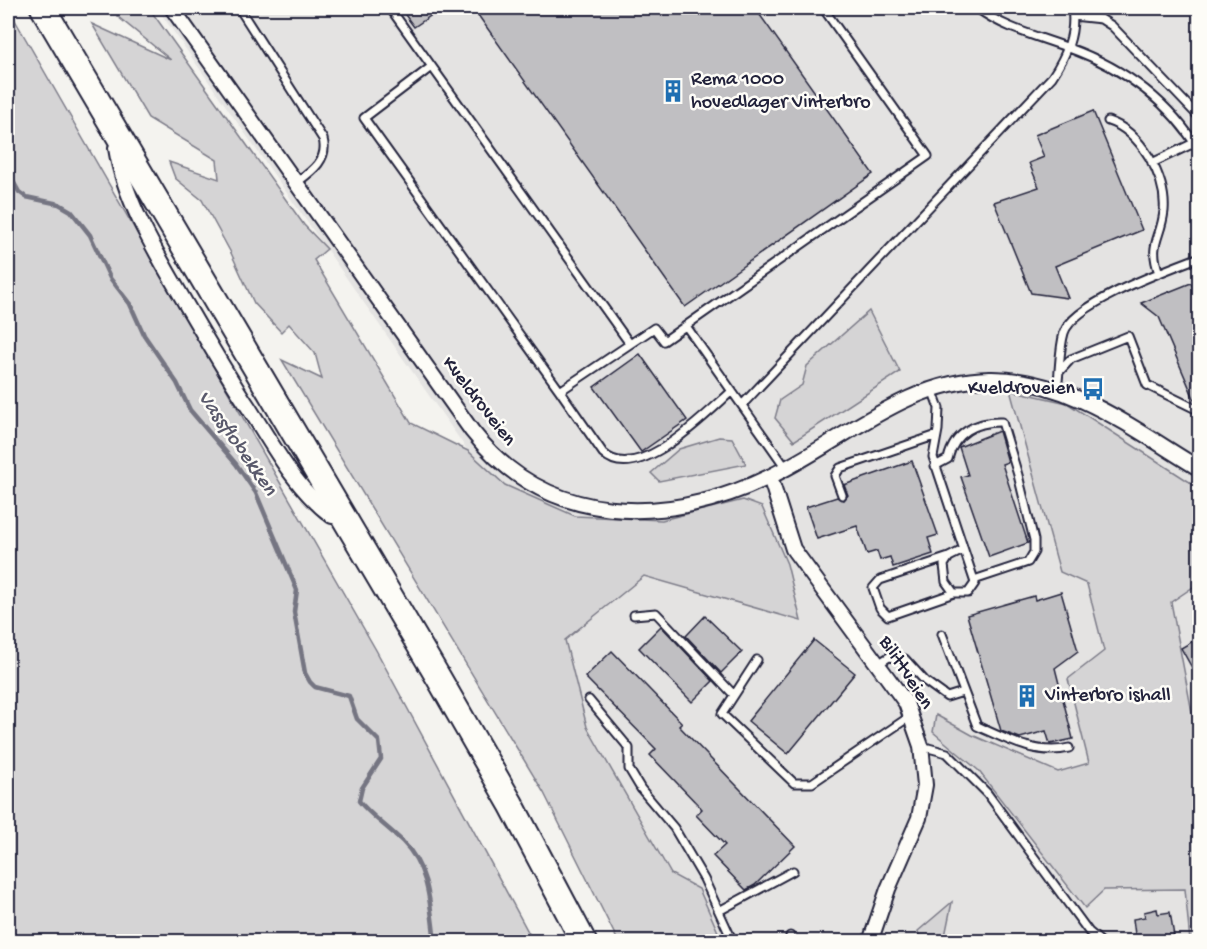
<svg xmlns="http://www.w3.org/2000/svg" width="1207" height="949" viewBox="0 0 1207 949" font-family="'Gochi Hand',sans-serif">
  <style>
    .built { fill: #e4e3e2 }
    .green { fill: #d5d4d5; stroke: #7c7b88; stroke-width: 1.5 }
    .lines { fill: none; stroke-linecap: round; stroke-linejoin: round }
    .stream { stroke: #757582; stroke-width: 4.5 }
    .building { fill: #c0bfc2; stroke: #22223b; stroke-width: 1.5 }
    .service-casing { stroke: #22223b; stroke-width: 11 }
    .minor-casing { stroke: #22223b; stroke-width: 18 }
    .trunk-casing { stroke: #22223b; stroke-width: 28 }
    .service { stroke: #fdfcf7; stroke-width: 7 }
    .minor { stroke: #fdfcf7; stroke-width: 14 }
    .trunk { stroke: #fdfcf7; stroke-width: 24 }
    .labels { text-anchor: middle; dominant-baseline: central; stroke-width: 5; stroke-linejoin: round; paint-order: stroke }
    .poi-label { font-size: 20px; fill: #22223b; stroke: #fdfcf7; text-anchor: start }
    .street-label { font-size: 20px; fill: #22223b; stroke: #fdfcf7 }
    .water-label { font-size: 21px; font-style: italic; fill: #59596b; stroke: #fdfcf7 }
  </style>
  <rect width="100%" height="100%" fill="#f4f3ef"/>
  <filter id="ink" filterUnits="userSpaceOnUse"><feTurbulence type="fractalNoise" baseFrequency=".0167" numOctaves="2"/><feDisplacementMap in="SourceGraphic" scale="12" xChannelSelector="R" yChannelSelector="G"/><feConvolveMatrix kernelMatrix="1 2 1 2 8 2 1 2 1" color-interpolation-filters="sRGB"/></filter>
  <g filter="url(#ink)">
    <path class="built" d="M157,8H1199V488L1067,403L1087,584L1104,652L1068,679L1089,763L1058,772L972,735L936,716L933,732L978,770L1085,907L1104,890L1185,889L1190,941H722L699,889L671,874L587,727L565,640L644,576L801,620L742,500L662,520L575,516L505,485L468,451Z
      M1199,583V749L1171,602Z"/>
    <path class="green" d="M8,8L376,650L533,941H8Z
      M123,8H149L304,225L327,249L314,260L411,423L468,451L505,485L575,516L662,520L743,500L762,507L787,564L801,621L644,576L565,640L587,727L671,874L699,889L722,941H618L544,793L282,360L322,379L315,353L289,324L281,332L254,303L231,253L202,200L175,178L169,162L219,179L217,160L148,118L92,24L171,60L117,16Z
      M869,311L900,372L794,441L775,418L780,400L802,385L807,366Z
      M1010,390L1067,403L1199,488V583L1171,602L1199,749V941H1190L1185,889L1104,890L1085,908L978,770L933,732L936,715L972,735L1058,772L1089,763L1068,679L1104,651L1087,584L1060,572Z
      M719,437L732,438L746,464L659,481L651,473L679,449Z
      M952,902L944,941H920L918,931Z"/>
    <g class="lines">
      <path class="stream" d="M8,172L19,192L26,197L59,204L71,211L90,235L110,278L130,304L144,335L177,383L190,410L236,464L256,493L297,590L294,612L305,673L310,682L315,687L349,696L357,719L379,741L381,759L362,788L359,801C371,816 389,828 403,842C430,869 430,906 435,942"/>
    </g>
    <path class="building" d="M400,8H442L414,27Z
      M473,8H755L873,174L685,307Z
      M1093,111L1142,230L1055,266L1068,298L1031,293L994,202L1039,187L1029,163L1044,157L1035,135Z
      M1191,283L1200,305V404L1196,403L1159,317L1141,303Z
      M640,354L687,420L641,452L594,387Z
      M999,431L1008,462L1002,464L1028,543L989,557L961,477L968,475L959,447Z
      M912,461L938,535L928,538L933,554L893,567L890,557L880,560L877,551L867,554L857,526L817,539L806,507L837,497L844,500L848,495L844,485Z
      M1061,592L1078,651L1055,668L1073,739L1050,744L1046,731L1020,738L1001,731L967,615L1034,596L1035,600Z
      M705,616L742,652L721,673L686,636Z
      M661,626L713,681L692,702L639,648Z
      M1200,637V682L1181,648Z
      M814,640L855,673L788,754L748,721Z
      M612,651L682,723L679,726L795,846L755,885L746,890L713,856L725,845L696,815L702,809L650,755L656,749L585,677Z
      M1157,909L1158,914L1170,912L1175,942H1136L1133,919L1145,917L1144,912Z"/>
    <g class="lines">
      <g class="service-casing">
        <path id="service" d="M239,8L323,139C329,160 311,172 296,183
          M390,8L630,344L654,328L664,341L928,156L823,8
          M977,8C1005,29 1037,36 1069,48C1124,68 1170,102 1200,152
          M1198,8L1200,9
          M1073,16L1101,19L1112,26L1200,118
          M431,67L364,118L560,391L630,344
          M1108,121C1140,131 1167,177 1164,211C1161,239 1148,243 1159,273
          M1152,163L1194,143
          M686,326L786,468
          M1060,371L1071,359L1128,336L1147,385L1200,411
          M932,389L939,408L938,430L933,457L975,583L968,593H954L946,582L944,565L949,557L963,550
          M1057,389C1060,371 1059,350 1064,333C1073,303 1169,269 1200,257
          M560,391L603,453C637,486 706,414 732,391
          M742,405L1052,77C1066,56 1076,34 1072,8
          M935,466L948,459C954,433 976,421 1002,422L1018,475L1034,540V552L1028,562L974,580
          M842,495L835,476L840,468L937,435
          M949,557L880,580L873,588L880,608L888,616L954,593
          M634,615L656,613L734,695
          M942,634L977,726C1006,739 1037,756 1069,748
          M757,660L722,714L794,783H812L912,715
          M878,664L889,657L905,659L925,681L947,697L963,692
          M589,700L629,748V769L641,789L674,828L704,879L733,942
          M921,746L947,753L987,793L1089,932L1101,942
          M719,911L793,871
          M790,942V936"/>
      </g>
      <g class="minor-casing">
        <path id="minor" d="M172,8L472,431C547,527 666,527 769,477C841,443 906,380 990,379C1069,378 1135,430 1200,469
          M116,148C125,204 159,257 187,306C207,340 227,375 249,408C273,446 296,489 332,516
          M770,477L793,549L906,703L921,746L925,785L919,818L888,889L870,942"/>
      </g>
      <g class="trunk-casing">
        <path id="trunk" d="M43,8L438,677L511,804L584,942"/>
      </g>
      <use href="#service" class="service"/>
      <use href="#minor" class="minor"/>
      <use href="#trunk" class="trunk"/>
    </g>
  </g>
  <defs>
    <g id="building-bare" transform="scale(1.8)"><path d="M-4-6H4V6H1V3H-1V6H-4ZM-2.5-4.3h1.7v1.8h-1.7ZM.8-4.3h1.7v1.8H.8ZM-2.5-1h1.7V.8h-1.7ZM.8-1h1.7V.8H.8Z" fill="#1f6fb2" stroke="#fdfcf7" stroke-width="2.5" paint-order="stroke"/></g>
    <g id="bus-bare" transform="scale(1.8)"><path d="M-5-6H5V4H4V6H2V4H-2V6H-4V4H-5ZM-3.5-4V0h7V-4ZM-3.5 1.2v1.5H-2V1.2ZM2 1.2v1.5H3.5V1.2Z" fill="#1f6fb2" stroke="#fdfcf7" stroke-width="2.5" paint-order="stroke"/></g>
  </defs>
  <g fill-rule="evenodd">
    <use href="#building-bare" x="673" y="91"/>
    <use href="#bus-bare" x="1093" y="389"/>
    <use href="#building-bare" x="1027" y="696"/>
  </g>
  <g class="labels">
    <g class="poi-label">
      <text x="691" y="80">Rema 1000<tspan x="691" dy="23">hovedlager Vinterbro</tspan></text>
      <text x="1075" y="389" text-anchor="end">Kveldroveien</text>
      <text x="1045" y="696">Vinterbro ishall</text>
    </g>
    <g class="street-label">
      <text transform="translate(478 402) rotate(52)">Kveldroveien</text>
      <text transform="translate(905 673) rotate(57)">Bilittveien</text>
    </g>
    <g class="water-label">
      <text transform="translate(236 444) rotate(55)">Vassflobekken</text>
    </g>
  </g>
  <rect width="1207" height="949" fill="none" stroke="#fdfcf7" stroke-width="30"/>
  <rect x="15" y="15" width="1177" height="919" fill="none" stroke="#22223b" stroke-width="2" filter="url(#ink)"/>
</svg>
